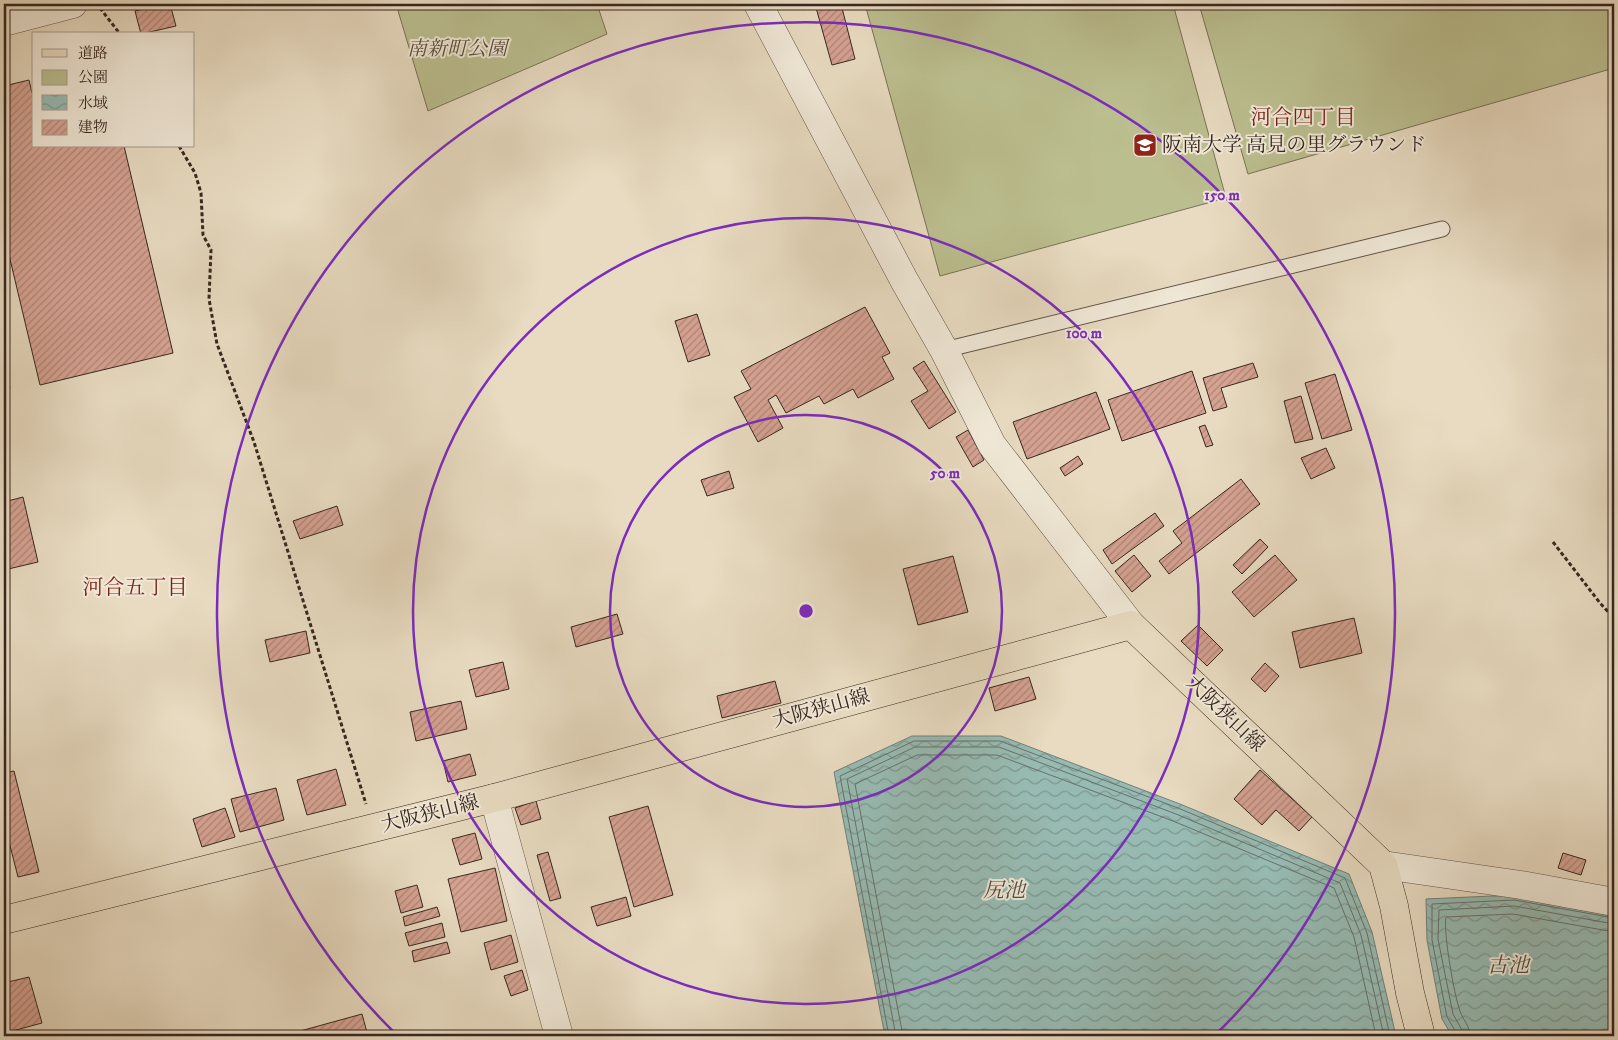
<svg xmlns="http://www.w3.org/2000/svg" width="1618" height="1040" viewBox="0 0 1618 1040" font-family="'IM FELL DW Pica','Noto Serif JP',serif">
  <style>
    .green { fill: #bbbe8f; stroke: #797258 }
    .water { fill: url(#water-waves); stroke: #718078 }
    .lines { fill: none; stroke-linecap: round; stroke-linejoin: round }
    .shore { stroke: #67716a; stroke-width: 1 }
    .building { fill: url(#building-hatch); stroke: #372720 }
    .service-casing { stroke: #635448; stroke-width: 17 }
    .minor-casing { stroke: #635448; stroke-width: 29 }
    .tertiary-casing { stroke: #635448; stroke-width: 29 }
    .primary-casing { stroke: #372720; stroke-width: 29 }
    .path { stroke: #372720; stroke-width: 3; stroke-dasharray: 4 2.5; stroke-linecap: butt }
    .service { stroke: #f0e8d7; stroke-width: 15 }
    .minor { stroke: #f0e8d7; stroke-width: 28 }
    .tertiary { stroke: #f0e8d7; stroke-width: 28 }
    .primary { stroke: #e8dbc1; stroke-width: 28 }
    .ring { fill: none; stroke: #7b2cbf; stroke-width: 2.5 }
    .labels { text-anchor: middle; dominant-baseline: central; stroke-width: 4; stroke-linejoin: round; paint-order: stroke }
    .park-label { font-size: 20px; font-style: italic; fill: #584d3c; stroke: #f0e8d7 }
    .poi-label { font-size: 20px; fill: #372720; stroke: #f0e8d7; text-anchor: start }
    .street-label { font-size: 20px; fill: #372720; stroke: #f0e8d7 }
    .neighbourhood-label { font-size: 21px; fill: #7a1f14; stroke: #f0e8d7 }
    .water-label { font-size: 21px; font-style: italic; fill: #4f4c45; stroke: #f0e8d7 }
    .centre { fill: #7b2cbf; stroke: #f0e8d7; stroke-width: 2.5 }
    .ring-label { font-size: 15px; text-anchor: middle; font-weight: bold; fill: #7b2cbf; stroke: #f0e8d7; stroke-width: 4; stroke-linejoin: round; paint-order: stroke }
  </style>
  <defs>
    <pattern id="water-waves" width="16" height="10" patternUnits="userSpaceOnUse" patternTransform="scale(1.25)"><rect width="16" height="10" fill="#97bbb3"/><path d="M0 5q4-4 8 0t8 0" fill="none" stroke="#7c9891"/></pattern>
    <pattern id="building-hatch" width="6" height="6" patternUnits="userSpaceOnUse" patternTransform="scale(1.25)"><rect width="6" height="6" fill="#d6a292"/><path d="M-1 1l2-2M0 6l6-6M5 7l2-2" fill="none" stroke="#ae8477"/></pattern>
  </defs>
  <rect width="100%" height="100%" fill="#e8dbc1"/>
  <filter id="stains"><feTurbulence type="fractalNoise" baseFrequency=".004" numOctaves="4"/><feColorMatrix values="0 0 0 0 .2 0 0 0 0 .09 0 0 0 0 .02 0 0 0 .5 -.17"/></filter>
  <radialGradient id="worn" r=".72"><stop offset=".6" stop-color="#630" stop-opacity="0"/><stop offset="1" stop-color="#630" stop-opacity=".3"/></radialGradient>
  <path class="green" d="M396,4H597L607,34L428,111Z
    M865,4H1173L1226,198L940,276Z
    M1199,4H1614V68L1248,174Z"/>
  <path class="water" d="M912,736H1001L1180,804L1349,874L1372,932L1396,1036H885L834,772Z
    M1514,895L1614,913V1036H1452L1442,1019L1427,940L1426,899Z"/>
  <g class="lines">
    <path class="shore" d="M889,1036L840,776L914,741H1000L1178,808L1345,878L1367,933L1390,1036
      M896,1036L847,779L915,747H999L1176,814L1340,883L1361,935L1384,1036
      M903,1036L855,784L917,755H997L1173,821L1334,888L1354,937L1376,1036
      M1456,1036V1032L1447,1017L1432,940V904L1514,900L1614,918
      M1463,1036L1462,1030L1453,1014L1438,939L1439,910L1514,906L1614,924
      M1470,1036C1470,1026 1463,1020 1460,1011C1454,995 1443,931 1446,917L1513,914L1614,932"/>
  </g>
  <path class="building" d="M161,4H170L176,26L141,34L135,11Z
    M815,4H841L855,59L832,65Z
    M29,80L32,93H34V146H124L173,353L40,385L4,234V86Z
    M865,307L890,353L882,357L894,379L858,398L853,389L824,404L819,396L786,413L776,395L768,400L783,428L758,442L734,397L751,389L741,371Z
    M697,314L710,355L688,362L675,321Z
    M924,361L956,412L929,429L911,401L928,391L913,368Z
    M1253,363L1258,377L1221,388L1227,407L1213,411L1203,378Z
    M4,367L10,388L4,390Z
    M1192,371L1206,413L1122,441L1108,400Z
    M1335,374L1352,430L1322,439L1305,383Z
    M1096,392L1110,429L1027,459L1013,422Z
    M1301,396L1313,439L1295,443L1284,401Z
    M1205,425L1213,445L1206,447L1199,427Z
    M968,430L984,460L973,467L956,437Z
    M1326,448L1335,468L1311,479L1301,458Z
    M1078,456L1083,464L1065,476L1060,468Z
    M729,471L734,488L707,496L701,480Z
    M1241,479L1260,504L1169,574L1159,561L1182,543L1173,531Z
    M23,497L38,562L4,570V502Z
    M337,506L343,525L300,539L293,521Z
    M1155,513L1164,526L1112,564L1103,550Z
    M1260,539L1268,547L1242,574L1233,565Z
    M1134,555L1151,576L1132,592L1115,571Z
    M1275,555L1297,580L1254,617L1232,592Z
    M953,556L968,612L918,625L903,569Z
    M617,614L623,634L576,647L571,627Z
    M1354,618L1362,653L1300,668L1292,632Z
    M1198,625L1223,650L1207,666L1181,641Z
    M306,631L310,653L270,662L265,640Z
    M503,662L509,689L476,697L469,670Z
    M1265,663L1279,676L1265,692L1251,679Z
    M1029,677L1036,699L995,711L989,688Z
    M775,681L781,703L722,718L717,696Z
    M461,701L467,729L416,741L410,712Z
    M470,754L476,775L448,782L443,761Z
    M336,769L346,805L307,815L297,780Z
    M1260,770L1312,817L1299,831L1276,810L1262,825L1234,799Z
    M14,771L39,872L18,877L4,822V773Z
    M276,788L284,820L240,832L231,799Z
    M536,801L541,819L521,825L515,808Z
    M648,806L673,895L634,907L609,817Z
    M225,808L235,837L202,847L193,819Z
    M475,833L482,859L460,865L452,839Z
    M548,852L561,898L550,901L537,855Z
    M1563,853L1586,860L1581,875L1558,868Z
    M495,868L507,921L461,932L448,879Z
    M417,885L423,907L401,913L395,891Z
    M626,897L631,916L597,926L591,907Z
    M437,907L440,916L405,926L403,917Z
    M442,923L445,937L409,946L405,933Z
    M511,935L518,962L491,970L484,943Z
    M447,942L450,953L414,962L412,951Z
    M522,970L528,990L511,996L504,976Z
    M29,977L42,1023L5,1033L4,983Z
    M362,1014L368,1036H282Z"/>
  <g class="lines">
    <g class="service-casing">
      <path id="service" d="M944,350L1442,229"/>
    </g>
    <g class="minor-casing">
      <path id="minor" d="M494,798L559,1036
        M1383,865L1521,885L1614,902"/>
    </g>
    <g class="tertiary-casing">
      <path id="tertiary" d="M758,4L904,280L944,350L992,445L1131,625
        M4,22L73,4"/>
    </g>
    <g class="primary-casing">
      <path id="primary" d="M4,920L494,798L1131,625L1383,865L1394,906L1410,993L1421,1036"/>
    </g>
    <path class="path" d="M100,8L120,34
      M179,146L195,173L201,193L203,235L211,250L209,299L217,344L254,442L366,804
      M1553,542L1600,603L1614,618"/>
    <use href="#service" class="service"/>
    <use href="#minor" class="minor"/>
    <use href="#tertiary" class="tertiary"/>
    <use href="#primary" class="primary"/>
  </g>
  <g class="ring">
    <circle cx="806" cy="611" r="196"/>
    <circle cx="806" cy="611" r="393"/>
    <path d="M397 1035A589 589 0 1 1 1215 1035"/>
  </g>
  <defs>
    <g id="university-square" transform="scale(1.25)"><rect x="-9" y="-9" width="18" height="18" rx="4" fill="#8f2418" stroke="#f0e8d7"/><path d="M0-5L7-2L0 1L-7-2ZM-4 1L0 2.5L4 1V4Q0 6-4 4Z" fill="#fff"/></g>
  </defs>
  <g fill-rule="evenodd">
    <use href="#university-square" x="1145" y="145"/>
  </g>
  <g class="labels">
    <g class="park-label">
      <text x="457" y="49">南新町公園</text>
    </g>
    <g class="poi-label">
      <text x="1162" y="145">阪南大学 高見の里グラウンド</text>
    </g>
    <g class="street-label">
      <text transform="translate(821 709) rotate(-15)">大阪狭山線</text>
      <text transform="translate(1225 714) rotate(44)">大阪狭山線</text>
      <text transform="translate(430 814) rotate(-14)">大阪狭山線</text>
    </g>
    <g class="neighbourhood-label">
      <text x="1303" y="118">河合四丁目</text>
      <text x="135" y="588">河合五丁目</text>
    </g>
    <g class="water-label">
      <text x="1004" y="891">尻池</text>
      <text x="1508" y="966">古池</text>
    </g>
  </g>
  <circle cx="806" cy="611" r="8" class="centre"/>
  <g class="ring-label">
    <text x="1222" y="200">150 m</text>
    <text x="1084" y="338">100 m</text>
    <text x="945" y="478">50 m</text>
  </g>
  <rect width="1618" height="1040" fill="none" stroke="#e8dbc1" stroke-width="20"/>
  <rect x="5" y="5" width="1608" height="1030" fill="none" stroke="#372720" stroke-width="2.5"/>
  <rect x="10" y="10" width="1598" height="1020" fill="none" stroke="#372720"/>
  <rect x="32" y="32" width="162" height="115" fill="#f0e8d7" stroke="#a69b8e"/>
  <rect x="42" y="49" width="25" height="8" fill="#e8dbc1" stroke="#a69b8e"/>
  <text x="78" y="58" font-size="15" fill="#372720">道路</text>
  <rect x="42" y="70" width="25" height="15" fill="#bbbe8f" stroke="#a69b8e"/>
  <text x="78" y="82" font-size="15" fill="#372720">公園</text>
  <rect x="42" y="95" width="25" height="15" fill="url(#water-waves)" stroke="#a69b8e"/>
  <text x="78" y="108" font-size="15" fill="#372720">水域</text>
  <rect x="42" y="120" width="25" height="15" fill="url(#building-hatch)" stroke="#a69b8e"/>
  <text x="78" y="132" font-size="15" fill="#372720">建物</text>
  <rect width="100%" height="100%" filter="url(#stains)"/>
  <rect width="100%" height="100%" fill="url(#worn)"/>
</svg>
